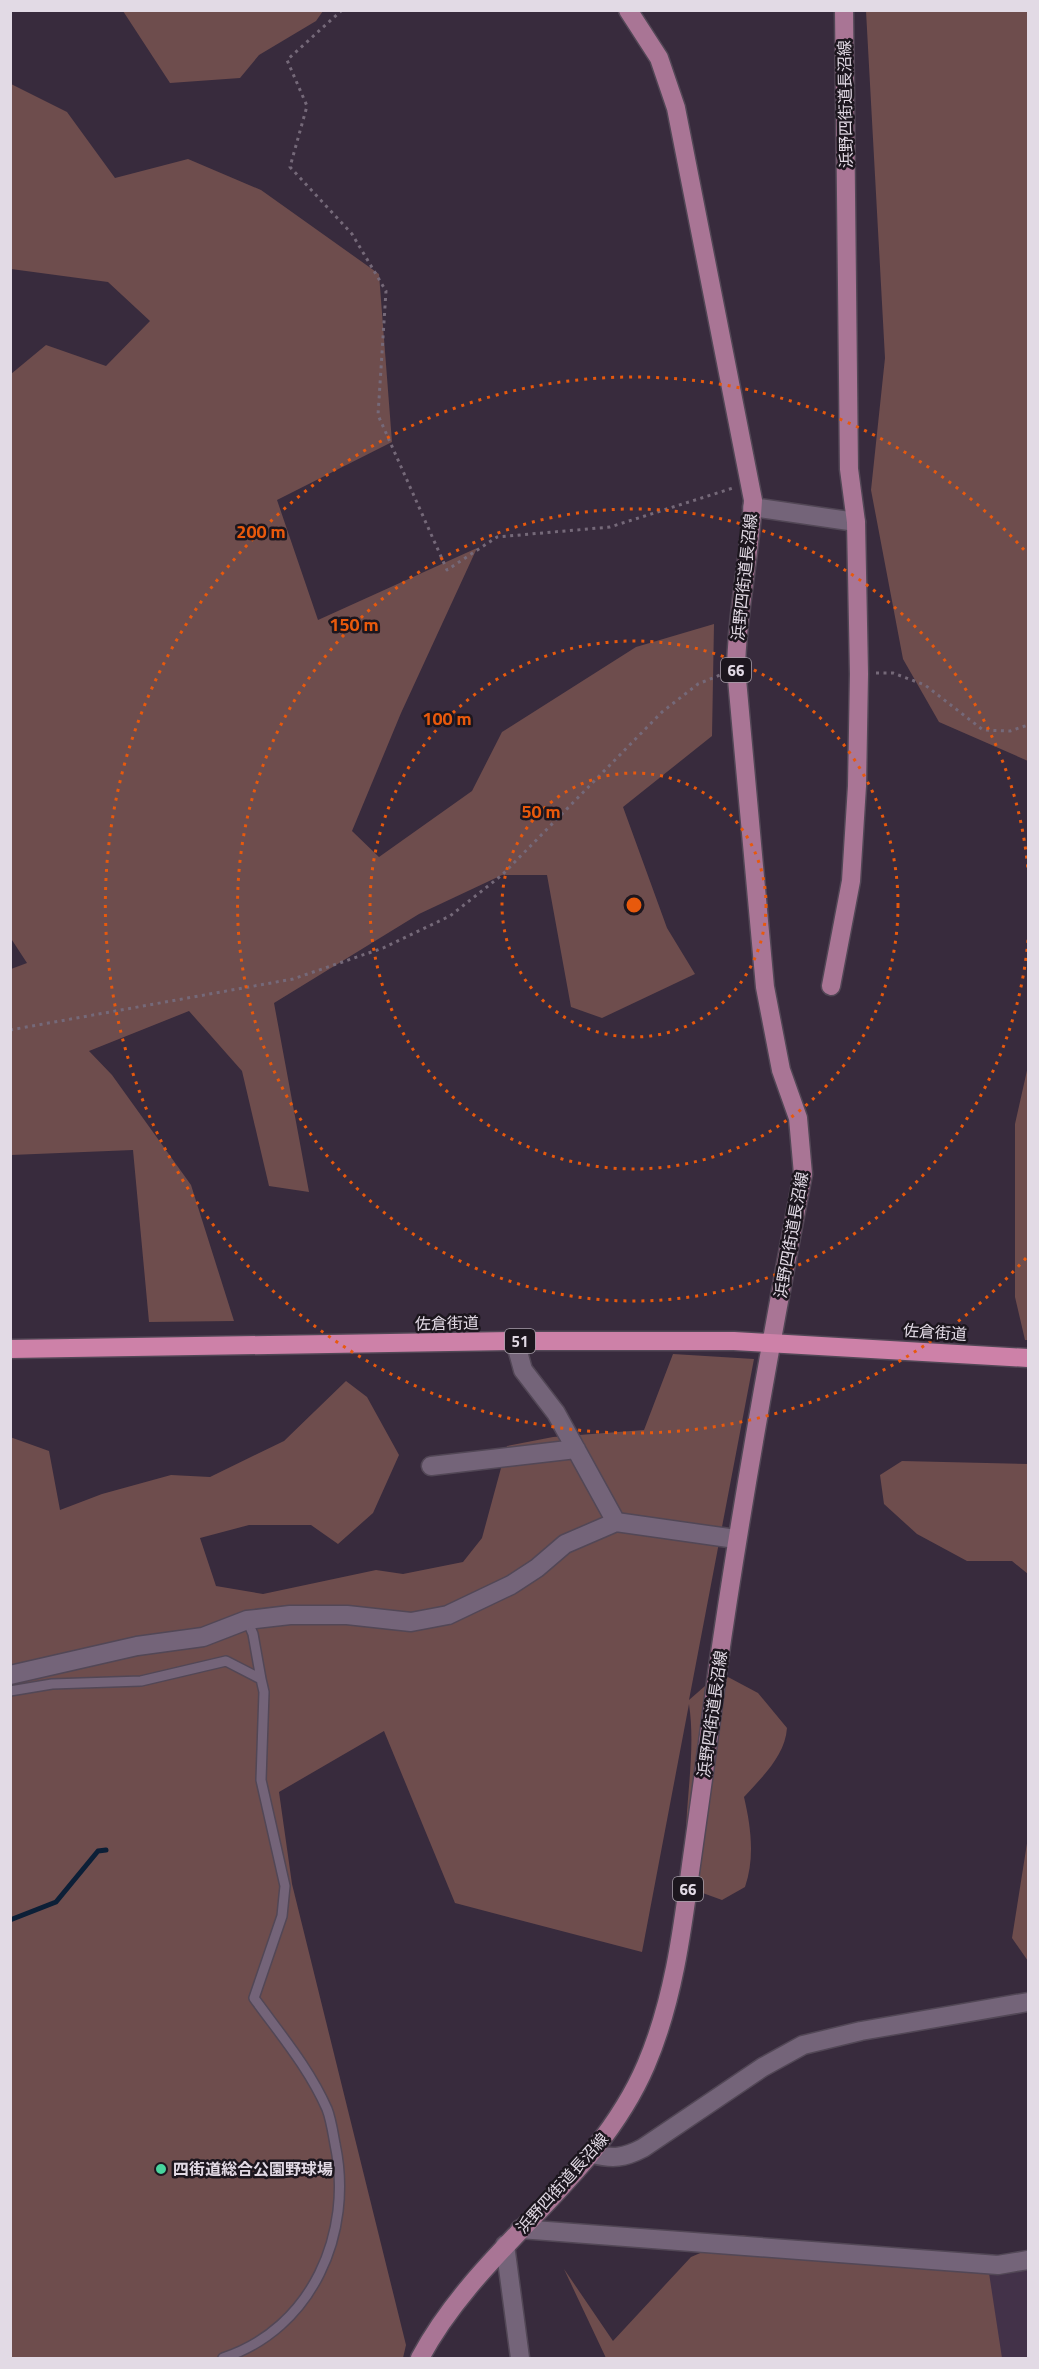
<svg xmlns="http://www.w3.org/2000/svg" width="1039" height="2369" viewBox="0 0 1039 2369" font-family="'Titillium Web','Noto Sans JP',sans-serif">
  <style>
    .built { fill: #433249 }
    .green { fill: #6e4d4d }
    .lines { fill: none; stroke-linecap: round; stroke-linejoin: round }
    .stream { stroke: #0c1f37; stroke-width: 5 }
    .lane-casing { stroke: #524756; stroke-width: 12 }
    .street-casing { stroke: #524756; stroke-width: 21 }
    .primary-casing { stroke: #524756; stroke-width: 21 }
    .highway-casing { stroke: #524756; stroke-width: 21 }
    .path { stroke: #756979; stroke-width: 3; stroke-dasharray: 3 4.5; stroke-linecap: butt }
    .lane { stroke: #746479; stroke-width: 9 }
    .street { stroke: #746479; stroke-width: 18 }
    .primary { stroke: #a97595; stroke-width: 18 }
    .highway { stroke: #cd81a8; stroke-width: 18 }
    .ring { fill: none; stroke: #e8590c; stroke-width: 3; stroke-dasharray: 3 6 }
    .poi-dot { fill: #48d49d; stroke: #1c161e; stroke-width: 2 }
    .labels { text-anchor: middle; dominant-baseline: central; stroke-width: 5; stroke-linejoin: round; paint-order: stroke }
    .shield { fill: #1c161e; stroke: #a79fa9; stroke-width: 1.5 }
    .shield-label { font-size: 15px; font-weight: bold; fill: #e2dae5 }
    .street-label { font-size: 16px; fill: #e2dae5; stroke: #1c161e }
    .poi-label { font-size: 16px; font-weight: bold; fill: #e2dae5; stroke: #1c161e; text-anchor: start }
    .centre { fill: #e8590c; stroke: #1c161e; stroke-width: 3 }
    .ring-label { font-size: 18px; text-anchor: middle; font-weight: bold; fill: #e8590c; stroke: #1c161e; stroke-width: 5; stroke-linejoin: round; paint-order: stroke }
  </style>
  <rect width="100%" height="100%" fill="#382b3d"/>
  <path class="built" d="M1028,2252V2358H998L968,2265Z"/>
  <path class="green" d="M123,11H323L316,21L259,55L240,78L170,83Z
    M866,11H1028V761L939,722L903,659L871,490L885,358Z
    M11,84L67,112L115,178L188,159L261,190L379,274L392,442L277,500L318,620L477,548L401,713L352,831L379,857L472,791L502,732L636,647L714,624L712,736L623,807L667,928L695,974L602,1018L571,1007L547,875H502L419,914L274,1003L309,1192L269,1186L242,1071L189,1011L89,1051L112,1075L191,1185L234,1321L149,1322L133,1150L11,1155V969L27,963L10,937L11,374L46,345L106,366L150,321L108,282L11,269Z
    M1028,1066V1340H1025L1015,1297V1124Z
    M673,1354L754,1359L689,1700L705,1686L728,1677L758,1693L787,1728C785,1756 762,1777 744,1797C751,1827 755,1858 745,1887L722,1900L689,1888C678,1826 698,1765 689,1704L642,1952L455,1903L384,1731L279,1792L292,1884L406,2345L403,2358H11L10,1437L49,1451L60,1510L102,1494L171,1475L210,1477L284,1441L346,1381L367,1397L399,1455L373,1513L338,1544L311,1525H249L200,1538L216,1586L263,1594L376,1570L403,1574L463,1562L482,1538L507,1446L553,1437L644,1430Z
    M902,1461L1028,1464V1574L1012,1561H967L917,1534L884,1504L880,1475Z
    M1028,1837V1961L1012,1938Z
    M742,2235L869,2261L989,2273L1002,2358H606L564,2269L613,2341L691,2257Z"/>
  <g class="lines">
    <path class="stream" d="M10,1920L56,1902L98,1851L106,1850"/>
    <g class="lane-casing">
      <path id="lane" d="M247,1620L253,1634L261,1679
        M10,1691L52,1684L141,1681L226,1661L261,1679L264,1692L261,1780L285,1886L282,1916L254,1998C280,2034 309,2068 327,2109C331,2119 333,2133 335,2144C354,2233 312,2329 223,2358"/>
    </g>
    <g class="street-casing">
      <path id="street" d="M752,507L856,522
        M515,1341L523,1370L556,1413L616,1522
        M431,1466L576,1449
        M10,1675L137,1646L203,1637L247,1620L290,1615H347L411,1622L448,1615L511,1585L537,1568L565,1544L616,1522L736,1539
        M592,2154C613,2159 624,2158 643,2148L763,2067L803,2045L861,2031L1028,2002
        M520,2229L998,2265L1028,2260
        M505,2245L520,2358"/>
    </g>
    <g class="primary-casing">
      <path id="primary" d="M831,986L851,881L857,786L859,674L856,522L849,469L844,10
        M420,2358C480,2246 596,2182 646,2065C673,2002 682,1933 691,1865C700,1801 709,1738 717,1674C741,1506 771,1340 803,1174L798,1118L781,1070L765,987L736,668C737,612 750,556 753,500L676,108L659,58L628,10"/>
    </g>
    <g class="highway-casing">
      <path id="highway" d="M10,1349L515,1341H734L1028,1358"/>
    </g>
    <path class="path" d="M342,10L287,60L307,106L290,167L352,234L386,291L378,415L447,570L497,537L610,527L733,488
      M876,673H893L925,685L983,730L1010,731L1028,725
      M10,1030L293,979L383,948L450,916L502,875L662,712L698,684L720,675"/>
    <use href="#lane" class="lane"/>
    <use href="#street" class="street"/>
    <use href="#primary" class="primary"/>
    <use href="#highway" class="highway"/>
  </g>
  <g class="ring">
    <circle cx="634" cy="905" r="132"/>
    <circle cx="634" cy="905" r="264"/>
    <path d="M1028 940A396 396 0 1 1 1028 870"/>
    <path d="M1026 1258A528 528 0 1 1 1026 552"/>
  </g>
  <circle class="poi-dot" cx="161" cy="2169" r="6"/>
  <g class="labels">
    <g class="shield">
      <rect x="721" y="658" width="30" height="24" rx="4.5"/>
      <rect x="505" y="1329" width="30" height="24" rx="4.5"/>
      <rect x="673" y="1877" width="30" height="24" rx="4.5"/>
    </g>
    <g class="shield-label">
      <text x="736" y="670">66</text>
      <text x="520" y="1341">51</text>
      <text x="688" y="1889">66</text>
    </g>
    <g class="street-label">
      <text transform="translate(845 104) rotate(-91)">浜野四街道長沼線</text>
      <text transform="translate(744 577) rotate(-84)">浜野四街道長沼線</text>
      <text transform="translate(791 1235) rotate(-80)">浜野四街道長沼線</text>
      <text transform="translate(447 1323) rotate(-1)">佐倉街道</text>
      <text transform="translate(935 1332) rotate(4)">佐倉街道</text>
      <text transform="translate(712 1714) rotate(-82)">浜野四街道長沼線</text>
      <text transform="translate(562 2183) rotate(-48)">浜野四街道長沼線</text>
    </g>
    <g class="poi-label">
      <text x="173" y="2169">四街道総合公園野球場</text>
    </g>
  </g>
  <circle cx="634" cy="905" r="9" class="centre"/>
  <g class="ring-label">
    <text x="261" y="538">200 m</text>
    <text x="354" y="631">150 m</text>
    <text x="447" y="725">100 m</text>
    <text x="541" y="818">50 m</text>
  </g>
  <rect width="1039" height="2369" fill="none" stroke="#e2dae5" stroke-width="24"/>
</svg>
